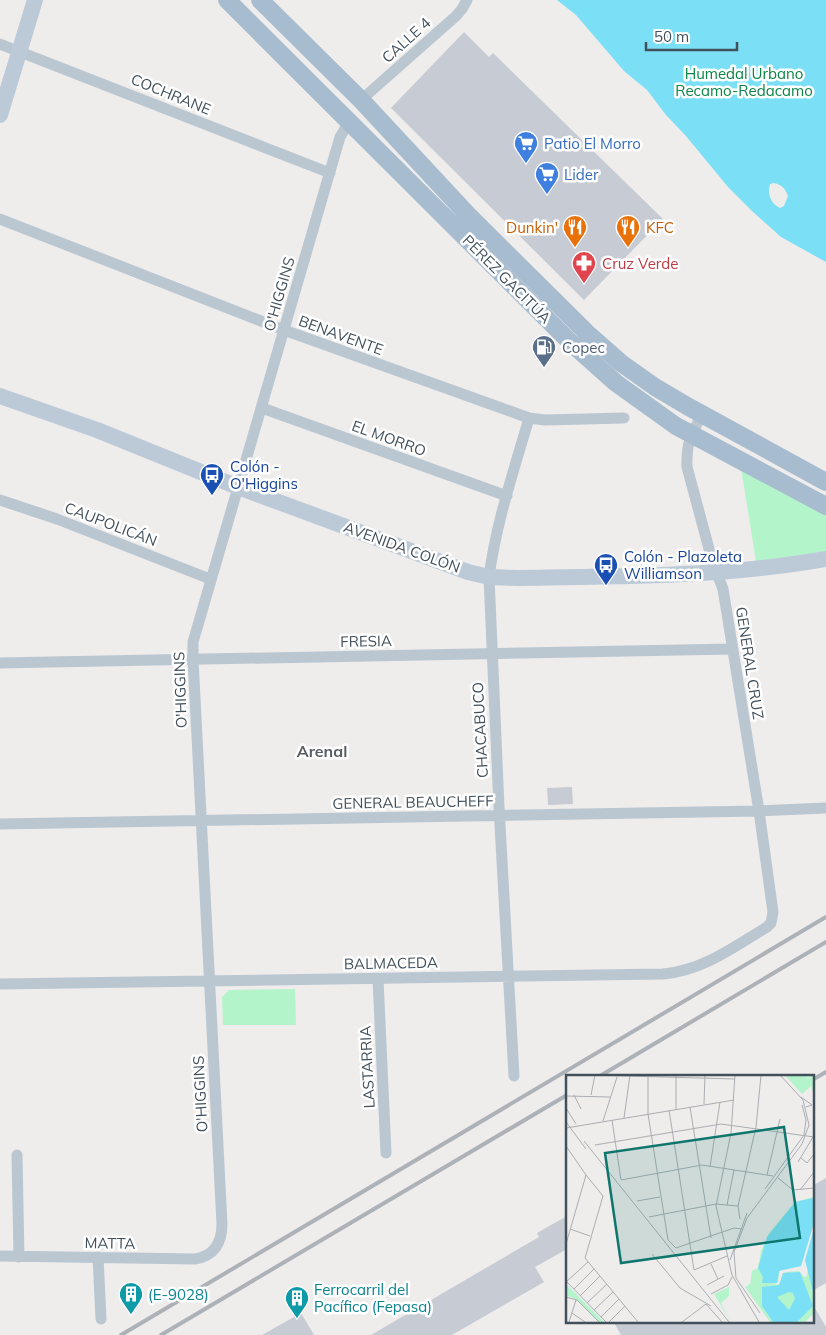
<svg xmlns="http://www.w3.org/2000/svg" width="826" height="1335" viewBox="0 0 826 1335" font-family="Mulish,sans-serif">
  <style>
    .green { fill: #b3f4cb }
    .water { fill: #7bdff6; fill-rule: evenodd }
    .building { fill: #c7cbd3 }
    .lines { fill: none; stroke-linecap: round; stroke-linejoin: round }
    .street { stroke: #bac7d1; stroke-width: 11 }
    .secondary { stroke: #bccad8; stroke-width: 16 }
    .primary { stroke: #a8bccf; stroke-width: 18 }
    .rail { stroke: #adb2b8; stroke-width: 4 }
    .labels { text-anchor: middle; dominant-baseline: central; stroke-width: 5; stroke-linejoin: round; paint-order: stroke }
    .street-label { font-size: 15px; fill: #42505c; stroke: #fff }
    .park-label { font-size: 15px; fill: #0b8546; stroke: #fff }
    .shop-label { font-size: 15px; fill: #366cbe; stroke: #fff; text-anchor: start }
    .food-label { font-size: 15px; fill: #c56008; stroke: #fff; text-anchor: end }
    .health-label { font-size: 15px; fill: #be3a42; stroke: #fff; text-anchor: start }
    .service-label { font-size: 15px; fill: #4e5e75; stroke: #fff; text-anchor: start }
    .transit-label { font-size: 15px; fill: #164399; stroke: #fff; text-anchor: start }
    .culture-label { font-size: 15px; fill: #0d838f; stroke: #fff; text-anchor: start }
    .neighbourhood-label { font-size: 16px; font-weight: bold; fill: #585d62; stroke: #fff }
    .inset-road { fill: none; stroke: #aaaeb2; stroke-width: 1 }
    .view { fill: #0f766e; fill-opacity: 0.15; stroke: #0f766e; stroke-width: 2.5 }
    .inset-edge { fill: none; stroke: #42505c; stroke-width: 2.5 }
  </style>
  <rect width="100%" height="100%" fill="#efecec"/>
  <path class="green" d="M741,468L826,513V552L756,561Z
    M295,989L296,1025H223L222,997L229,990Z"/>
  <path class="water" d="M557,0H826V262L781,237L753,212L728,187L686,136L666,115L647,90L624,71L576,15ZM774,183C782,185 785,188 788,196L784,206L780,208C771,204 767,194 770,184Z"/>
  <path class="building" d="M464,32L489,57L493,53L663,219L584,300L391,108Z
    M572,787L573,804L548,805L547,788Z
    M826,1178V1283L812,1291V1186Z
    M567,1216V1249L535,1267L544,1282L452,1335H371L539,1237L537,1233Z
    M812,1303L826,1327V1335H621L613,1321H812Z
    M301,1313L314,1335H262Z"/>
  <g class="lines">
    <path class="street" d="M0,44L330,173
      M361,100L456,16L462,9L467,0
      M0,219L284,330L529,418L545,420L624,418
      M262,408L507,496
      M0,500L57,519L210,579
      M0,663L733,649
      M0,824L759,811L826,808
      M378,979L386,1153
      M0,984L663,974C702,971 734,947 767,927L771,923L773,912L759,811L723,589L712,560L687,467C686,444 691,434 702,415
      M514,1076L499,807L489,577C496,523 514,470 529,418
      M17,1155L19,1257
      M0,1256L195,1259C214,1256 222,1243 222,1224L193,659V642L340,137L346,127L352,123
      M98,1257L101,1319"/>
    <path class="secondary" d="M0,115L35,0
      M0,396L97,430L238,487L468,572L489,577L519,578C621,576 725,577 826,559"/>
    <path class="primary" d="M227,0L570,342L616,383L676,426L826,506
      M260,0L361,100L468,215L587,333L621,363L655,387L687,406L826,482"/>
    <path class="rail" d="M600,1076L826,942
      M812,1080L826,1072
      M121,1335L826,917
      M161,1335L567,1095"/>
  </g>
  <defs>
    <g id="supermarket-pin" transform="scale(1.25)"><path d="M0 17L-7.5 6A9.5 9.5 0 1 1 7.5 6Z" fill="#3f7fe0" stroke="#fff"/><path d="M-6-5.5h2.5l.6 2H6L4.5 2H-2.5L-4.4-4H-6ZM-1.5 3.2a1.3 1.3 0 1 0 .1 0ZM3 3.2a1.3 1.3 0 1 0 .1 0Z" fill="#fff"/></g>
    <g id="restaurant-pin" transform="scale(1.25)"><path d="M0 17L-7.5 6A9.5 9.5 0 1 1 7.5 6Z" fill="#e8710a" stroke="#fff"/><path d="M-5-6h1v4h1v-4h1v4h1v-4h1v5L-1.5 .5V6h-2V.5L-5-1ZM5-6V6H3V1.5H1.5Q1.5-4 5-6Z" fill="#fff"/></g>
    <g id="pharmacy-pin" transform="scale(1.25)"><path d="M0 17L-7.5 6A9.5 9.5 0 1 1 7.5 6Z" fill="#e0444e" stroke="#fff"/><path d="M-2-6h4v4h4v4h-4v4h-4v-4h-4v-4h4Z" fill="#fff"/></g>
    <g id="fuel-pin" transform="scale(1.25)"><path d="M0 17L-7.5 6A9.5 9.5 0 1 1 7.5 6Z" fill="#5c6f8a" stroke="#fff"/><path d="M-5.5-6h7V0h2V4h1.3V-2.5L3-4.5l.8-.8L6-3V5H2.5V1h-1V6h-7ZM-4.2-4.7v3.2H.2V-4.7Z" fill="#fff"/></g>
    <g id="bus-pin" transform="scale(1.25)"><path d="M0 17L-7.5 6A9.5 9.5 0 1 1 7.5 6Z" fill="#1a4fb4" stroke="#fff"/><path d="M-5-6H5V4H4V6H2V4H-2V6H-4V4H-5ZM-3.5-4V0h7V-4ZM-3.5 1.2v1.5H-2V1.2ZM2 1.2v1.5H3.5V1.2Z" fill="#fff"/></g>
    <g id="building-pin" transform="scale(1.25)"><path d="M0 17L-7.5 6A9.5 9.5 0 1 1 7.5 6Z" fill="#0f9aa8" stroke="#fff"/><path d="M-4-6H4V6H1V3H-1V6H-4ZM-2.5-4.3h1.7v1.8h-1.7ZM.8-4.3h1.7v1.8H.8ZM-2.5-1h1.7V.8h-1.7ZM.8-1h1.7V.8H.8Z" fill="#fff"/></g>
  </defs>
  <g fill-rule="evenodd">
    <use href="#supermarket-pin" x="526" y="143"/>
    <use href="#supermarket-pin" x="547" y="174"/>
    <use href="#restaurant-pin" x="575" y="227"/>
    <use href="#restaurant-pin" x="628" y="227"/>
    <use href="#pharmacy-pin" x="584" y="263"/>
    <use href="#fuel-pin" x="544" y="347"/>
    <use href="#bus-pin" x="212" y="475"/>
    <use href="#bus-pin" x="606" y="565"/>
    <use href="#building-pin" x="131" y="1294"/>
    <use href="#building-pin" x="297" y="1298"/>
  </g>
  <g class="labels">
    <g class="street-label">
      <text transform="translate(406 40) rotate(-42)">CALLE 4</text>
      <text transform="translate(171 94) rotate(22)">COCHRANE</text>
      <text transform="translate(507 279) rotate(45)">PÉREZ GACITÚA</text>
      <text transform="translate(279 294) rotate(-74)">O'HIGGINS</text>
      <text transform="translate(341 335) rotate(20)">BENAVENTE</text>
      <text transform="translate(389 438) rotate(20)">EL MORRO</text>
      <text transform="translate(111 524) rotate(21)">CAUPOLICÁN</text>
      <text transform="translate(402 547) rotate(20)">AVENIDA COLÓN</text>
      <text transform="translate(366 641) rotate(-1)">FRESIA</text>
      <text transform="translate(750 663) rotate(81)">GENERAL CRUZ</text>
      <text transform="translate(180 690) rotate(-92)">O'HIGGINS</text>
      <text transform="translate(480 730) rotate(-93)">CHACABUCO</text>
      <text transform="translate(413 802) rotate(-1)">GENERAL BEAUCHEFF</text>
      <text transform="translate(391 963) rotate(-1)">BALMACEDA</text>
      <text transform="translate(367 1067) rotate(-93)">LASTARRIA</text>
      <text transform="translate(200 1094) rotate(-93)">O'HIGGINS</text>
      <text transform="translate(110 1243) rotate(1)">MATTA</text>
    </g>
    <g class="park-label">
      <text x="744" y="73">Humedal Urbano<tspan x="744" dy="17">Recamo-Redacamo</tspan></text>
    </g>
    <g class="shop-label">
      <text x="544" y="143">Patio El Morro</text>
      <text x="564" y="174">Lider</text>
    </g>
    <g class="food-label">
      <text x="558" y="227">Dunkin'</text>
      <text x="646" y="227" text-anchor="start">KFC</text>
    </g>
    <g class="health-label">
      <text x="602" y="263">Cruz Verde</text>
    </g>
    <g class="service-label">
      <text x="562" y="347">Copec</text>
    </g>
    <g class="transit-label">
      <text x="230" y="466">Colón -<tspan x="230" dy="17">O'Higgins</tspan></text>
      <text x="624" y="556">Colón - Plazoleta<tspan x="624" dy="17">Williamson</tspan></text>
    </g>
    <g class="culture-label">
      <text x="314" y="1289">Ferrocarril del<tspan x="314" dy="17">Pacífico (Fepasa)</tspan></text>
      <text x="148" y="1294">(E-9028)</text>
    </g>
    <g class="neighbourhood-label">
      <text x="322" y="751">Arenal</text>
    </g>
  </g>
  <g transform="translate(566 1075)">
    <rect width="248" height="248" fill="#efecec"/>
    <path d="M219,0H241L242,5L243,0H247V18L245,11L236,19ZM247,122V151L235,191L214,195L212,207L208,210L214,209L219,197L233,196L238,202L241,201L247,157V239L239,247H204L179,212L184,209L186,196L192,193L195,176L203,158L229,127ZM0,209L38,247H33L10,224L0,220ZM163,212V221L155,228L165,247L148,219Z" fill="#b3f4cb"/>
    <path d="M247,123V151L235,191L213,196L211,208H196L197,202L192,193L201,162L229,127ZM247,157V217L239,185ZM234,197L247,231L231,247H207L196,231V212L213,210L217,198ZM223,217L227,218L229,224L223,235L211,222Z" fill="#7bdff6" fill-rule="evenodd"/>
    <path class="inset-road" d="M27,0L169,4M82,0V39L102,165L110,173L168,153L176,154M169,0L165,58L150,131L166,200L193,247M8,20L15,34M25,20L29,0M0,21L44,22M235,22L246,30L240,32M138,29L139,0M124,32L145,163M0,33L10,49M110,34V0M103,35L128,195L161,181M58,43L64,0M46,45L55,105L136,90L207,101M37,46L51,2M0,47L20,74M0,53L168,25M18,66L163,247M29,70L155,49L248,62M0,71L20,100L0,169M235,83L241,88L248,79M232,87L247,62M144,92L154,27M20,100L37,121L19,183L72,247M201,100L214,44M212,103L227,115L248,113M199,114L238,60L240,45L236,30M234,115L248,97M71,126L94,122M161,130L168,95M83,142L150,129L172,131M174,144L172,131L190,52L195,0M4,154L24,161M86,179L114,213L145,231M164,185L181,138M145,189L152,204M0,206L40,247M0,207L22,187M141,210L158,201M8,214L28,194M145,219L162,210L166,202M14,221L34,201M0,222L11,225L33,247M21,228L41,209M28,235L47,217M6,238L19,247M194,238L170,203L168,177L181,143L236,69L243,50L237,25L214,0M35,242L53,224M3,247L10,225M43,247L59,231M116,247L140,229L156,247"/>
    <path class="view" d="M218,52L234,163L55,188L39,78Z"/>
    <rect width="248" height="248" class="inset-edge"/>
  </g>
  <path d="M646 42v8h91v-8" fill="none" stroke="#42505c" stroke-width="2.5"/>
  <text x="654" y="42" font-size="15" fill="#42505c" stroke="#ffffff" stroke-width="4" paint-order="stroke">50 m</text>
</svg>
